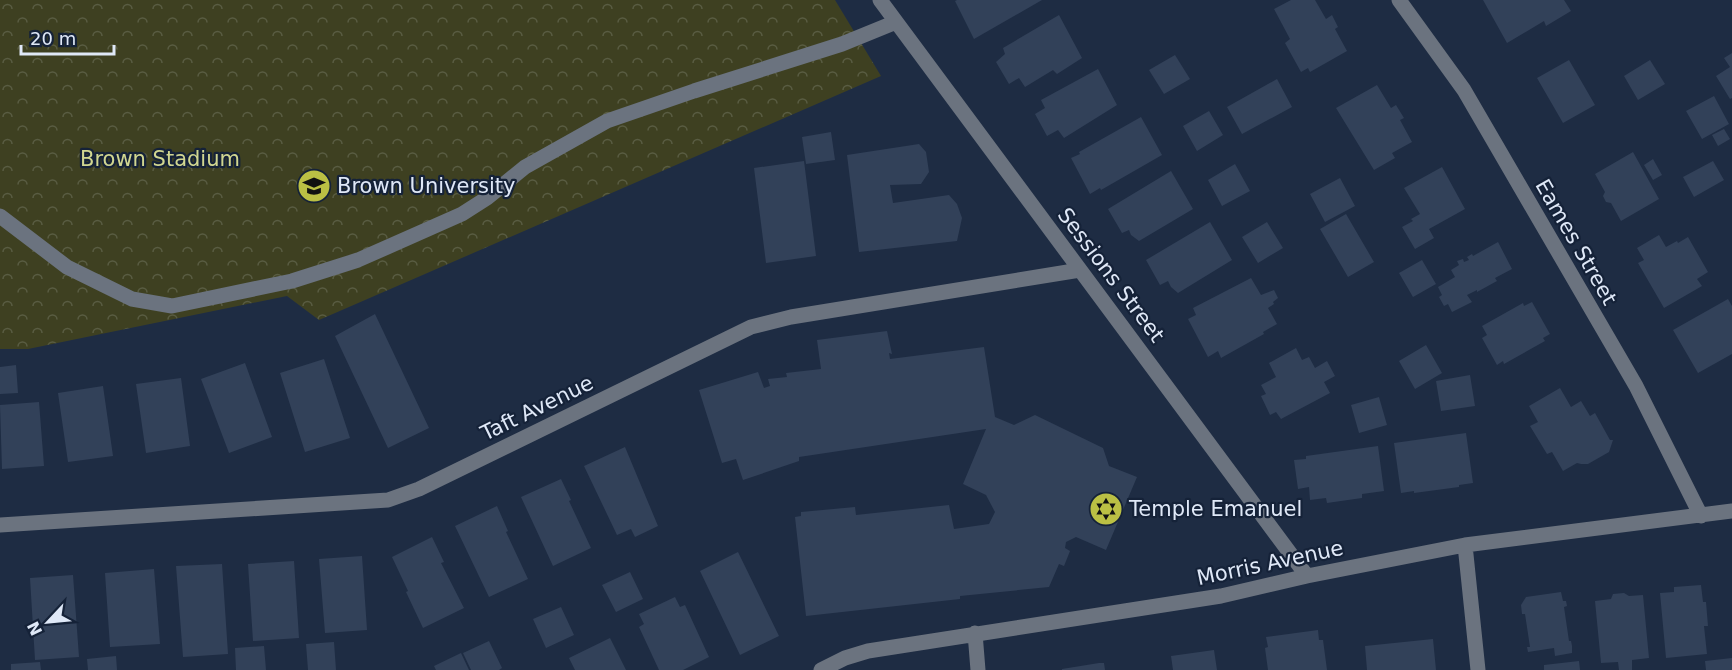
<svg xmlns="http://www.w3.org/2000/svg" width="1732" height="670" viewBox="0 0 1732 670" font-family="'DejaVu Sans',sans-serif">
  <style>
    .forest { fill: url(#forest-crowns) }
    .building { fill: #324159 }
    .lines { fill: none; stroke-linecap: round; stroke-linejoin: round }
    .minor { stroke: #6b737f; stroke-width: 15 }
    .labels { text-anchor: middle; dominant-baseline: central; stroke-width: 4.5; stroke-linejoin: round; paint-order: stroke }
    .park-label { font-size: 21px; fill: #d1d690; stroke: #152238 }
    .poi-label { font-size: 21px; fill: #dfe8f7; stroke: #152238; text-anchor: start }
    .street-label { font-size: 21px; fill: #dfe8f7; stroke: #152238 }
  </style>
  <defs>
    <pattern id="forest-crowns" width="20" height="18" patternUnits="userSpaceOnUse" patternTransform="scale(1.5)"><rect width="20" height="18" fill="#3e4021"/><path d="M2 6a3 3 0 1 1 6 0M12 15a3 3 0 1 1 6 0" fill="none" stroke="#595c42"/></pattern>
  </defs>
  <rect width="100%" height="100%" fill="#1e2c43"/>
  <path class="forest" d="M0,0H835L881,76L319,320L287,296L28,349H0Z"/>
  <path class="building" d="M957,0H1042L974,39L955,1Z
    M1291,0H1315L1326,19L1332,15L1338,27L1335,29L1347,51L1310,72L1308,68L1301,72L1285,43L1290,39L1274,9Z
    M1483,0H1564L1571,11L1546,26L1544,21L1507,43Z
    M1059,15L1082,58L1057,74L1053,70L1025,87L1019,78L1009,84L996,62L1005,54L1003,48Z
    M1732,53V98L1730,99L1716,76L1730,67L1724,58Z
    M1175,55L1190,79L1164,94L1149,70Z
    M1569,60L1595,105L1563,123L1537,78Z
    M1650,60L1665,84L1638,100L1624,76Z
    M1098,69L1117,105L1064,138L1058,130L1047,136L1035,114L1045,108L1041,100Z
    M1277,79L1292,107L1242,134L1227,107Z
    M1377,85L1391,108L1396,105L1404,118L1400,120L1412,142L1392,153L1395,158L1374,170L1336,108Z
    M1714,96L1729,124L1702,139L1686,111Z
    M1209,111L1223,135L1197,151L1183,126Z
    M1141,117L1162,155L1101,190L1100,188L1090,194L1071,158L1080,154L1079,152Z
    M1724,129L1730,139L1718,146L1712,135Z
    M831,132L835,160L806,164L802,137Z
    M919,144L926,152L929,172L921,184L890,185L893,203L949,195L957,204L962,218L957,241L859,252L847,155Z
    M1633,152L1659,199L1621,221L1611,203L1606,202L1603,196L1605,192L1595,174Z
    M1653,159L1662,175L1653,180L1644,165Z
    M804,161L816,256L766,263L754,168Z
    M1713,161L1724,180L1694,197L1683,177Z
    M1235,164L1250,191L1222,206L1208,180Z
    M1442,167L1465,209L1429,229L1434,238L1415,249L1402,227L1413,221L1411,219L1420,214L1404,188Z
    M1171,171L1193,209L1139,241L1131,235L1129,230L1122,233L1108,209Z
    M1340,178L1355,206L1325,222L1310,194Z
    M1346,214L1374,262L1348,277L1320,229Z
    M1210,222L1232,260L1178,293L1171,287L1168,281L1160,285L1146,260Z
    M1267,222L1283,248L1258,263L1242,237Z
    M1659,235L1666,247L1677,241L1678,243L1688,237L1708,272L1697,279L1702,286L1664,308L1638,263L1644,260L1637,248Z
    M1498,242L1512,269L1495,278L1497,281L1477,292V290L1467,295L1472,302L1452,312L1448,304L1444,306L1439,297L1442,295L1438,287L1455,277L1451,270L1459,265L1457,261L1463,259L1464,262L1469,260L1467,257L1472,254L1473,256Z
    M1422,260L1436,284L1413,297L1399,273Z
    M1251,278L1261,295L1274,290L1278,298L1273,302L1274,304L1268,308L1277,324L1263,332L1264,334L1221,358L1218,351L1208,357L1188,319L1196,315L1193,308Z
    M1728,299L1732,306V354L1698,373L1673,330Z
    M1532,302L1550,334L1543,338L1545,341L1504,364L1503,361L1497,365L1482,338L1487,335L1482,326L1523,303L1524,306Z
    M375,314L429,428L388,448L335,336Z
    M887,331L892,354L889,353L890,359L984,347L995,417L1014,425L1035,415L1103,448L1109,466L1137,477L1106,550L1076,537L1066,542L1065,548L1070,551L1064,566L1059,564L1049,587L960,596V599L806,616L795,517L801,516V512L855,507L856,515L949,505L954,529L989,524L995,512L986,495L963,484L986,429L799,457V461L743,480L736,459L722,463L699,390L758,372L764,388L770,386L768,379L787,377L786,373L821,369L817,340Z
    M1426,345L1442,373L1415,389L1399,361Z
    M1296,348L1302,360L1309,357L1315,368L1327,361L1335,376L1324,382L1330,393L1281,419L1276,412L1270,415L1261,396L1266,394L1261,385L1276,377L1269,363Z
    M324,359L350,438L305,452L280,373Z
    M245,363L272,437L229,453L201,379Z
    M16,365L18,393L0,394V367Z
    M1470,375L1475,406L1441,411L1436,381Z
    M181,378L190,446L146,453L136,384Z
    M103,386L113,456L68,462L58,393Z
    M1560,388L1571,407L1581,401L1590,416L1595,413L1610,440H1613L1609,452L1588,464H1581L1577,463L1563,471L1552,452L1547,454L1530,426L1538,422L1529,406Z
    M1379,397L1387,425L1359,433L1351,405Z
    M39,402L44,466L2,469L0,405Z
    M1466,433L1473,483L1459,485V487L1414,493V491L1401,493L1394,443Z
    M1378,446L1384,491L1362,494V498L1327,503L1326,498L1310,500L1309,487L1298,489L1294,460L1306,459V456Z
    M625,447L658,526L635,537L631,529L617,535L584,466Z
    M561,479L571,500L569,501L591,548L553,566L521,497Z
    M497,506L508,531L506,532L528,579L489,597L455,526Z
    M432,537L444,562L441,563L464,608L423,628L406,592L408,591L392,557Z
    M738,552L779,636L740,655L700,571Z
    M362,556L367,630L325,633L319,559Z
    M294,561L299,638L253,641L248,564Z
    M222,564L228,654L183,657L176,566Z
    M154,569L160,644L110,647L105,573Z
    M630,572L643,599L616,612L602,585Z
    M73,575L79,657L35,660L30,578Z
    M1701,585L1703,602H1706L1708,626H1704L1707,654L1666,658L1660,593L1674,592V587Z
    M1561,592L1563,601H1566L1567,606L1564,607L1569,641H1571L1572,646V653L1555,656L1554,648L1528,652L1527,647H1530L1525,614H1522L1521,605L1526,597Z
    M1624,593L1629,596L1643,595L1649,658L1632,660V670H1619L1618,662L1601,663L1595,601L1611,599L1613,594Z
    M675,597L680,607L685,605L709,657L683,670H659L639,627L644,624L639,614Z
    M561,607L574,635L546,648L533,619Z
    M1318,630L1319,640H1323L1327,670H1268L1265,648L1268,647L1266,637Z
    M610,638L626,670H575L569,658Z
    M1433,639L1436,670H1367L1365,646Z
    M489,641L502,668L499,670H471L463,653Z
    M334,642L336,670H308L306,644Z
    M264,646L266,670H236L235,648Z
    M1214,650L1217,670H1173L1171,656Z
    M461,653L469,670H436L434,666Z
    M116,656L117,670H88L87,659Z
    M1732,658V670H1706L1705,661Z
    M1579,661L1580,670H1544V665Z
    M40,662L41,670H11V664Z
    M1099,663H1104L1105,670H1062V669Z"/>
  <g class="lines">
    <path class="minor" d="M880,0L1307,576
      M1399,0L1464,90L1636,386L1701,516
      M0,216L67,267L132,299L172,306L292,281L358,260L462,214L487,198L525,167L607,121L694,91L842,44L896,22
      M0,525L388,500L419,489L751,327L791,317L1080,270
      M1465,545L1478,670
      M975,633L978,670
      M821,670L845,658L868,651L1221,596L1307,576L1465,545L1732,511"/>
  </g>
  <defs>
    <g id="university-disc" transform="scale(1.725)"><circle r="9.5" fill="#bbc044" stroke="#152238"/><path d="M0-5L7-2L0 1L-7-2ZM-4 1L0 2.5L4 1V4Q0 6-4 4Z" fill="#111"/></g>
    <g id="synagogue-disc" transform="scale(1.725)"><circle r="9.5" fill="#bbc044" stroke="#152238"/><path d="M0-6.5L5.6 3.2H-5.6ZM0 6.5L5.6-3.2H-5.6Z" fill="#111"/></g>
  </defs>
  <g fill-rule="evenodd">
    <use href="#university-disc" x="314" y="186"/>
    <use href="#synagogue-disc" x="1106" y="509"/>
  </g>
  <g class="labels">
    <g class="park-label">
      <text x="160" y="159">Brown Stadium</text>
    </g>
    <g class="poi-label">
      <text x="337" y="186">Brown University</text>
      <text x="1129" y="509">Temple Emanuel</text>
    </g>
    <g class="street-label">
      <text transform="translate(1576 242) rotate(60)">Eames Street</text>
      <text transform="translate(1111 275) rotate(53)">Sessions Street</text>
      <text transform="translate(537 408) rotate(-26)">Taft Avenue</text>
      <text transform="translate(1270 563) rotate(-12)">Morris Avenue</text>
    </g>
  </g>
  <g transform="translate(48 622) rotate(244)" stroke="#152238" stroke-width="4.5" paint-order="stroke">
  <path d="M0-4.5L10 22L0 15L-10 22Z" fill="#dfe8f7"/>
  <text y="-9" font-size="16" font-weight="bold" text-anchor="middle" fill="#dfe8f7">N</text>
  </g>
  <path d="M21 45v9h93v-9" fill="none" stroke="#dfe8f7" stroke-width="3"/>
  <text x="30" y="45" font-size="18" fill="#dfe8f7" stroke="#152238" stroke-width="4.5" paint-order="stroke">20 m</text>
</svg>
